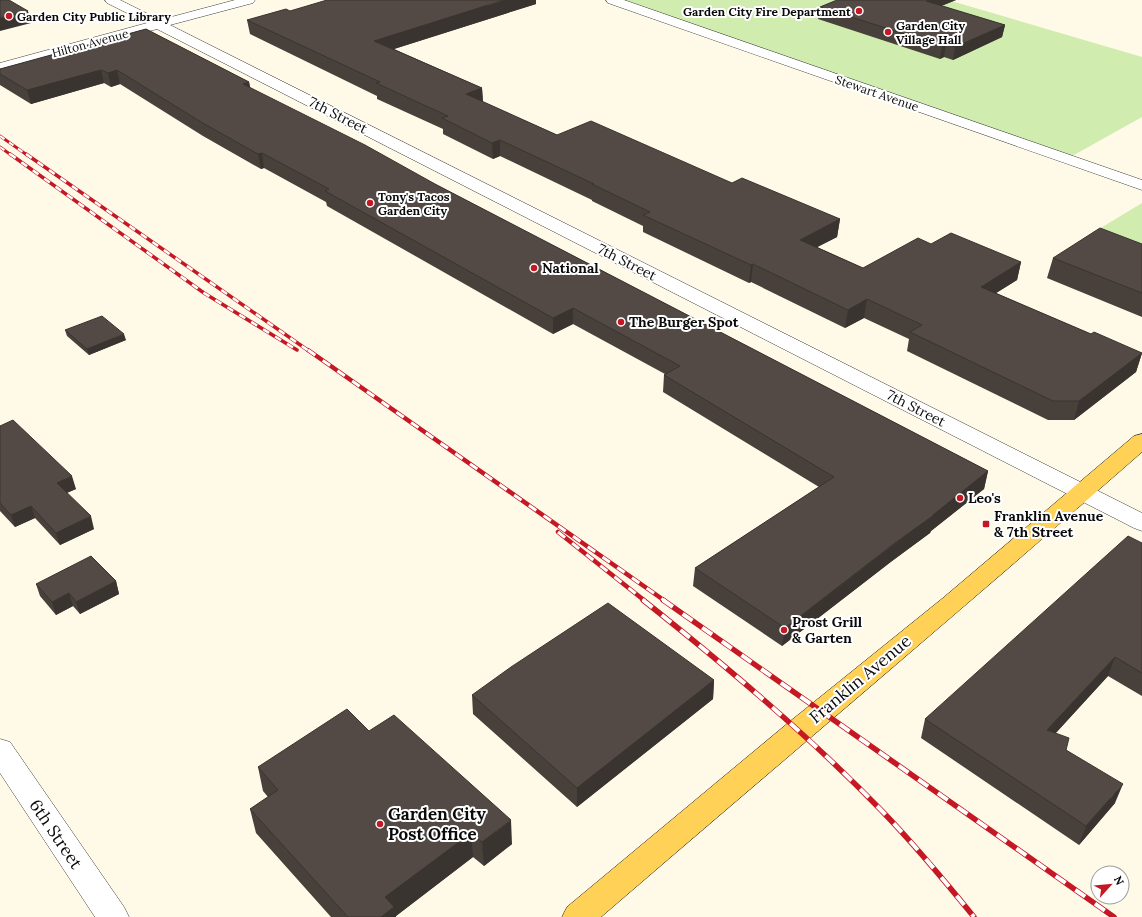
<svg xmlns="http://www.w3.org/2000/svg" width="1142" height="917" viewBox="0 0 1142 917" font-family="Lora,serif">
  <style>
    .green { fill: #d0ecae }
    .lines { fill: none; stroke-linecap: round; stroke-linejoin: round }
    .minor-casing { stroke: #3d3d3d; stroke-width: 1 }
    .major-casing { stroke: #1b1b1b; stroke-width: 1 }
    .minor { fill: #fff; fill-rule: evenodd }
    .major { fill: #ffd157; fill-rule: evenodd }
    .rail-far3-casing { stroke: #c41825; stroke-width: 3 }
    .rail-far2-casing { stroke: #c41825; stroke-width: 3.5 }
    .rail-far1-casing { stroke: #c41825; stroke-width: 4.5 }
    .rail-casing { stroke: #c41825; stroke-width: 5.5 }
    .rail-far3 { stroke: #fff; stroke-width: 2; stroke-dasharray: 5.5; stroke-linecap: butt }
    .rail-far2 { stroke: #fff; stroke-width: 2.5; stroke-dasharray: 7; stroke-linecap: butt }
    .rail-far1 { stroke: #fff; stroke-width: 3; stroke-dasharray: 9; stroke-linecap: butt }
    .rail { stroke: #fff; stroke-width: 4; stroke-dasharray: 12; stroke-linecap: butt }
    .wall { fill: #47403b }
    .shaded-wall { fill: #3a3430 }
    .building { fill: #534a45; stroke: #3a3430 }
    .poi-dot { fill: #c41825; stroke: #fff; stroke-width: 1.5 }
    .labels { text-anchor: middle; dominant-baseline: central; stroke-width: 4; stroke-linejoin: round; paint-order: stroke }
    .far-poi-label { font-size: 12px; font-weight: bold; fill: #0a0a0a; stroke: #fff; text-anchor: start }
    .far-street-label { font-size: 12px; fill: #0a0a0a; stroke: #fff }
    .street-label { font-size: 14px; fill: #0a0a0a; stroke: #fff }
    .poi-label { font-size: 14px; font-weight: bold; fill: #0a0a0a; stroke: #fff; text-anchor: start }
    .near-street-label { font-size: 17px; fill: #0a0a0a; stroke: #fff }
    .near-poi-label { font-size: 17px; font-weight: bold; fill: #0a0a0a; stroke: #fff; text-anchor: start }
  </style>
  <rect width="100%" height="100%" fill="#fffae7"/>
  <path class="green" d="M612,0H948L1142,57V117L1065,160Z
    M1142,203V245L1099,229Z"/>
  <g class="lines">
    <g class="minor-casing">
      <path id="minor" d="M105,0H120L160,20L235,0H255L253,3L170,25L1142,513V531L1134,528L157,29L0,71V63L147,23L107,3Z
        M606,0H624L1142,180V190L608,3Z
        M0,739L10,742L124,907L129,917H95L0,773Z"/>
    </g>
    <g class="major-casing">
      <path id="major" d="M1142,434V452C963,609 781,762 601,917H562L567,907L788,723L943,598L1134,436Z"/>
    </g>
    <use href="#minor" class="minor"/>
    <use href="#major" class="major"/>
    <g class="rail-far3-casing">
      <path id="rail-far3" d="M0,136L27,155
        M0,147L11,155"/>
    </g>
    <g class="rail-far2-casing">
      <path id="rail-far2" d="M10,154L204,293L297,350
        M26,154L309,351"/>
    </g>
    <g class="rail-far1-casing">
      <path id="rail-far1" d="M308,350L665,601
        M558,532L645,601"/>
    </g>
    <g class="rail-casing">
      <path id="rail" d="M643,600C726,666 807,734 881,810C914,844 944,880 974,917
        M663,600L1114,917"/>
    </g>
    <use href="#rail-far3" class="rail-far3"/>
    <use href="#rail-far2" class="rail-far2"/>
    <use href="#rail-far1" class="rail-far1"/>
    <use href="#rail" class="rail"/>
  </g>
  <path class="wall" d="M956,0L941,6L1005,25L1002,37L953,60L944,57L940,59L818,19L820,7Z
    M536,4L394,49L482,88L483,102L557,135L732,183L840,219L837,237L817,247L863,268L931,244L1021,262L1017,280L996,293L1091,334L1142,353L1136,372L1074,420H1048L907,351L909,339L864,318L845,328L751,282L749,283L643,232V226L592,201V200L500,156L493,159L443,134V129L377,99V96L250,34L247,20L290,11Z
    M146,29L249,82L250,88L988,471L984,489L931,531L930,533L892,561L782,646L693,586L695,568L819,487L663,392L664,375L665,374L573,324L553,334L327,206L326,202L264,168L261,169L203,136L120,84L111,87L104,83L31,104L0,85V69Z
    M1142,244V317L1047,278L1053,258Z
    M65,330L126,340L89,355L67,336Z
    M0,426L76,489L67,493L94,529L60,545L35,518L15,527L0,511Z
    M1142,543V696L1108,676L1055,734L1066,750L1115,803L1079,845L921,738L925,719Z
    M116,581L119,594L80,614L73,606L56,615L40,596L36,584Z
    M714,680L713,699L577,807L473,714L472,695Z
    M369,731L512,844L484,866L473,857L396,916V917H331L256,833L250,809L268,797L263,791L258,767Z"/>
  <path class="shaded-wall" d="M504,0H536V4L375,55L374,41Z
    M928,0H956L924,13L926,1Z
    M28,11L31,23L0,31V18Z
    M1005,25L1002,37L953,60L955,47Z
    M946,44L944,57L940,59L942,46Z
    M101,70L104,83L31,104L27,90Z
    M117,70L120,84L111,87L108,73Z
    M249,82L252,96L243,84Z
    M482,88L483,104L466,94Z
    M500,140V156L493,159L492,143Z
    M262,153L264,168L261,169L258,154Z
    M840,219L837,237L798,257L800,240Z
    M1021,262L1017,280L977,305L981,287Z
    M753,264L751,282L749,283L751,265Z
    M867,299L864,318L845,328L848,310Z
    M573,308V324L553,334V318Z
    M124,334L126,340L89,355L87,349Z
    M1142,353L1136,372L1074,420L1079,401Z
    M988,471L984,489L931,531L930,533L892,561L782,646L785,628L933,515Z
    M72,476L76,489L61,495L57,483Z
    M31,506L35,518L15,527L11,515Z
    M91,516L94,529L60,545L56,533Z
    M116,581L119,594L80,614L76,602Z
    M69,593L73,606L56,615L52,602Z
    M1115,657L1108,676L1041,749L1047,730Z
    M714,680L713,699L577,807V788Z
    M1123,784L1115,803L1079,845L1086,826Z
    M511,820L512,844L484,866L482,842Z
    M471,833L473,857L396,916V917H381L385,897Z"/>
  <path class="building" d="M0,0H9L28,11L0,18Z
    M327,0H504L374,41L482,88L466,94L557,135L591,121L732,183L742,178L840,219L800,240L863,268L918,238L931,244L951,233L1021,262L981,287L1091,334L1094,332L1142,353L1079,401H1053L910,332L922,325L867,299L848,310L753,264L751,265L643,215L650,212L592,184H594L500,140L492,143L442,118L448,116L376,83L380,82L247,20L286,9L290,11Z
    M837,0H928L926,1L1005,25L955,47L946,44L942,46L820,7Z
    M146,29L249,82L243,84L365,145L435,184L988,471L933,515H934L895,543L785,628L695,568L834,477L664,375L680,366L573,308L553,318L325,191L329,189L262,153L258,154L201,122L117,70L108,73L101,70L27,90L0,74V69Z
    M1100,228L1142,244V293L1053,258Z
    M102,316L124,334L87,349L65,330Z
    M13,420L72,476L57,483L91,516L56,533L31,506L11,515L0,503V426Z
    M1128,536L1142,543V673L1115,657L1047,730L1069,738L1066,750L1123,784L1086,826L925,719Z
    M91,556L116,581L76,602L69,593L52,602L36,584Z
    M608,603L714,680L577,788L472,695L511,667Z
    M347,709L369,731L394,715L511,820L482,842L471,833L385,897L394,907L381,917H348L250,809L278,790L258,767Z"/>
  <g class="poi-dot">
    <circle cx="859" cy="11" r="4"/>
    <circle cx="9" cy="16" r="4"/>
    <circle cx="888" cy="32" r="4"/>
    <circle cx="370" cy="203" r="4"/>
    <circle cx="534" cy="268" r="4"/>
    <circle cx="621" cy="322" r="4"/>
    <circle cx="960" cy="498" r="4"/>
    <rect x="982" y="520" width="8" height="8" rx="2"/>
    <circle cx="784" cy="630" r="4"/>
    <circle cx="380" cy="824" r="4"/>
  </g>
  <g class="labels">
    <g class="far-poi-label">
      <text x="851" y="11" text-anchor="end">Garden City Fire Department</text>
      <text x="17" y="16">Garden City Public Library</text>
      <text x="896" y="25">Garden City<tspan x="896" dy="14">Village Hall</tspan></text>
      <text x="378" y="196">Tony's Tacos<tspan x="378" dy="14">Garden City</tspan></text>
    </g>
    <g class="far-street-label">
      <text transform="translate(90 43) rotate(-15)">Hilton Avenue</text>
      <text transform="translate(877 93) rotate(19)">Stewart Avenue</text>
    </g>
    <g class="street-label">
      <text transform="translate(338 115) rotate(27)">7th Street</text>
      <text transform="translate(627 262) rotate(27)">7th Street</text>
      <text transform="translate(916 408) rotate(27)">7th Street</text>
    </g>
    <g class="poi-label">
      <text x="542" y="268">National</text>
      <text x="629" y="322">The Burger Spot</text>
      <text x="968" y="498">Leo's</text>
      <text x="994" y="516">Franklin Avenue<tspan x="994" dy="16">&amp; 7th Street</tspan></text>
      <text x="792" y="622">Prost Grill<tspan x="792" dy="16">&amp; Garten</tspan></text>
    </g>
    <g class="near-street-label">
      <text transform="translate(860 679) rotate(-40)">Franklin Avenue</text>
      <text transform="translate(56 834) rotate(56)">6th Street</text>
    </g>
    <g class="near-poi-label">
      <text x="388" y="814">Garden City<tspan x="388" dy="20">Post Office</tspan></text>
    </g>
  </g>
  <g transform="translate(1110 885) rotate(63)"><circle r="19" fill="#ffffff" stroke="#9d9d9d"/>
  <path d="M0-3L7 15L0 10L-7 15Z" fill="#c41825"/>
  <text y="-6" font-size="11" font-weight="bold" text-anchor="middle" fill="#0a0a0a">N</text>
  </g>
</svg>
